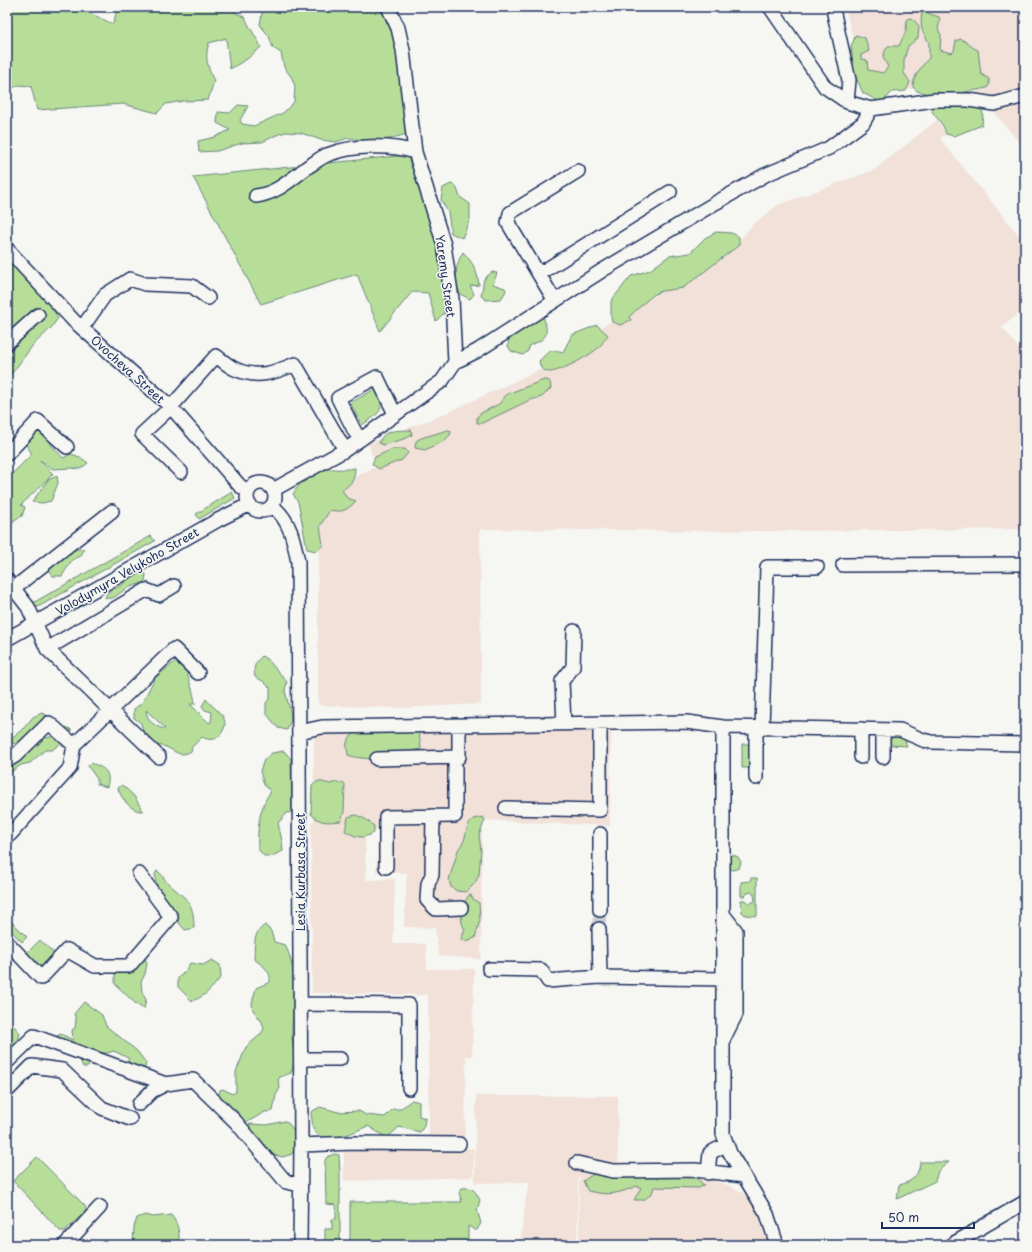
<svg xmlns="http://www.w3.org/2000/svg" width="1032" height="1252" viewBox="0 0 1032 1252" font-family="'Playpen Sans',sans-serif">
  <style>
    .built { fill: #f1e1d8 }
    .green { fill: #b7de99; stroke: #69867c; fill-rule: evenodd }
    .lines { fill: none; stroke-linecap: round; stroke-linejoin: round }
    .minor-tunnel { stroke: #caced4; stroke-width: 13; stroke-dasharray: 13 6; stroke-linecap: butt }
    .minor-casing { stroke: #1b2f5e; stroke-width: 16 }
    .minor { stroke: #f6f6f2; stroke-width: 13 }
    .labels { text-anchor: middle; dominant-baseline: central; stroke-width: 3; stroke-linejoin: round; paint-order: stroke }
    .street-label { font-size: 12px; fill: #1b2f5e; stroke: #f6f6f2 }
  </style>
  <rect width="100%" height="100%" fill="#f6f6f2"/>
  <filter id="ink" filterUnits="userSpaceOnUse"><feTurbulence type="fractalNoise" baseFrequency=".025" numOctaves="2"/><feDisplacementMap in="SourceGraphic" scale="8" xChannelSelector="R" yChannelSelector="G"/><feConvolveMatrix kernelMatrix="1 2 1 2 8 2 1 2 1" color-interpolation-filters="sRGB"/></filter>
  <g filter="url(#ink)">
    <path class="built" d="M845,7H1025V149L971,85L867,92Z
      M937,120L946,134L940,139L1025,243V308L1002,327L1025,356V428L1018,432L1025,449V529L767,531L480,529L481,704L399,708L318,705V571L321,518L334,487L376,467L368,443L440,416L567,357L574,343L709,265L736,245L752,225L778,205L874,170Z
      M611,725L610,826L482,820L481,959L439,956L435,928L404,927L407,873L376,872L378,830L344,829L345,833L365,834L366,880L395,879L393,944H426L427,969H474L472,1056H466L465,1148L474,1149L473,1177L344,1181V1143L429,1141L428,995L312,993L311,823H314V727Z
      M476,1096H618V1175L703,1176L706,1179L728,1185L749,1196L764,1225L771,1245H579V1176H578L577,1245H520L526,1197L530,1182L475,1183Z"/>
    <path class="green" d="M7,7H76L113,24L118,7H233L234,12L245,17C249,28 256,36 261,47L247,59L230,69L226,38L209,43C204,56 208,69 214,81L208,100L183,101L166,104L157,113L123,104L37,110L31,86L18,85L7,92Z
      M263,7H382L402,39L398,62L402,81L407,134L378,142L348,138L336,142L321,140L301,133L286,132L279,134L262,142L242,143L217,151L199,152L198,141L215,137L230,130L217,123L218,112L230,113L238,105L248,106L240,120L242,124L254,126L283,113L294,102L295,86L292,78L284,67L281,53L273,48L269,36L260,25Z
      M922,11L939,17L940,20L938,29L941,35L940,50L952,53L954,51L956,41L960,39C969,42 969,47 978,50L981,74L989,79V85L987,88L954,94H943L938,92L929,94L917,91L913,87C913,76 922,66 929,58V43L922,30L921,21Z
      M912,18L919,26L918,38L908,46L904,60V73L910,82L906,91L892,92L882,103L863,93L854,73L851,46L856,35L865,38L869,51L861,55V59L867,60L868,70L883,73L888,67L883,57L885,51L888,46H899L906,31L907,19Z
      M955,102L981,109L983,113L982,125L954,136L946,134C943,122 938,121 932,111C933,102 947,103 955,102Z
      M407,155L431,218L444,265V313L436,321L428,293L412,292L380,331L357,274L261,304L193,177Z
      M451,184L456,186L460,197L470,204V219L462,238L451,233L448,212L441,200L443,188Z
      M716,232L732,233L739,237V245L683,288L662,291L655,294L647,300L629,317L631,320L620,325L612,322L611,318V301L631,276L650,270L669,256L690,253L705,238Z
      M463,252C473,263 477,270 479,285L470,286L474,294L470,299L460,294C454,279 455,265 463,252Z
      M7,256L47,299L58,318L51,328L33,345L7,380Z
      M492,272L497,273L493,284L505,288L506,291L501,299L486,300L481,296L484,279Z
      M543,316C549,334 548,339 530,345L528,351L523,355L511,351L508,346L509,337Z
      M597,325L608,335C605,338 603,342 601,345C594,354 560,372 550,372C547,372 543,370 541,368L539,361C548,352 550,348 563,352L572,335Z
      M544,380H548L550,382L551,388L542,397L530,400L482,423H477V417L481,413L499,404L507,394Z
      M375,389C387,410 380,413 362,425L350,403Z
      M42,428L44,437L63,458L71,454L80,457L88,463L80,469L71,468L53,469L40,460L53,474L21,505L25,507L22,516L14,520L10,529L7,531V479L32,454L21,436Z
      M411,430L412,435C407,439 392,442 384,445L379,443C384,428 398,431 411,430Z
      M448,430L451,431L450,435L444,441L425,450L415,448L416,441L421,438Z
      M393,449H405L408,453L402,460L379,469L372,464L375,457Z
      M355,468C355,479 352,484 342,490L347,498L356,501C347,510 343,513 330,510L320,526L323,545L316,551L307,549L300,511L298,502L293,494C300,481 314,470 330,469C339,469 346,470 355,468Z
      M57,476L58,483L51,501L42,503L32,502L48,480Z
      M232,492L235,498L199,519L196,514Z
      M151,536L155,541L38,607L33,606L31,604Z
      M77,549H84L81,556L72,560L62,576H53L48,568L68,553Z
      M142,573L146,574L145,581C138,586 133,585 126,589C118,593 116,600 105,598C108,588 116,590 123,584C125,583 125,581 127,579C131,574 136,573 142,573Z
      M262,656L269,661L287,682L285,691L290,710L291,720L287,730L278,728L266,713V703L270,698V688L263,681L255,677C253,666 255,663 262,656Z
      M177,660L186,668C188,680 194,691 195,704H190L209,723L211,722L212,712L205,710L202,706L206,699C215,711 234,718 220,735C215,741 208,740 202,737L191,748L192,751C178,757 179,753 166,747C164,746 160,746 157,745C147,741 143,734 141,723L134,718V709L142,703L155,678ZM146,710L165,728L164,729C154,726 147,721 146,710Z
      M42,713L52,718L62,727L69,728L72,731L67,733L51,728L21,744H16L9,742L10,739L23,729L33,717Z
      M419,732L421,749C411,750 402,754 393,756C379,759 362,760 348,755C346,744 345,740 355,733Z
      M55,736L61,743L52,750H45L30,763L21,765L12,771L7,777V757L35,740Z
      M897,736L904,738L907,746L888,745L890,739Z
      M742,744H751L752,768H742Z
      M284,751L291,759L292,812L287,813L278,823L282,841L283,851L272,856H264L258,849C257,829 259,807 271,791L264,785L260,771L264,760L272,753Z
      M91,763C105,768 111,772 107,787L97,784V779L88,766Z
      M318,781L330,784L337,782L345,784L344,812L341,821C329,822 320,824 311,814L312,786Z
      M122,785L134,796L143,811C131,812 121,798 118,788Z
      M356,815L365,819L374,826V833C361,839 358,838 345,831L348,817Z
      M483,817L485,820L479,835L481,850L479,875L475,883L466,892L457,891L451,887L449,880L458,850L464,841L468,825L473,819Z
      M733,855L738,857L741,862L739,868L733,870L728,868V857Z
      M157,871C163,874 163,879 168,883C186,900 194,900 194,928L185,930L179,923L171,905L157,893L155,874Z
      M751,878H757V916L745,915L742,912L741,900H745L749,904L755,901L754,894L751,892L748,893L744,896H741V882L750,881Z
      M470,894L473,899L479,903L480,920L475,938L466,941L461,939L465,930C458,917 461,905 470,894Z
      M7,917L27,937L22,942L7,927Z
      M265,925L271,931L274,942L285,945C299,972 292,1005 292,1034C292,1051 298,1054 291,1073L280,1077L278,1080L280,1088L276,1095L273,1111L265,1112L244,1124L240,1123L237,1111L227,1106L218,1097L220,1090L223,1089L232,1094L236,1092V1072L246,1047L260,1035L264,1029L262,1022L253,1010L252,1003L256,988L270,982C272,971 262,965 254,959C255,945 252,934 265,925Z
      M40,940L58,957L46,969L38,970L24,956Z
      M145,957L147,964L145,974L141,982L142,992L146,1000L144,1009L136,1004L115,984V974Z
      M212,960L220,965L221,977C213,987 205,997 192,1001L178,987V978L186,970L190,963L203,965Z
      M84,1002L102,1015L106,1026L137,1051L146,1063L143,1074L130,1070L128,1058L114,1051L107,1053L96,1052L88,1067H83L73,1044L55,1037L61,1034L73,1040L72,1030L75,1028L76,1019L74,1014Z
      M7,1023L14,1026L20,1033L18,1042L7,1056Z
      M412,1100L419,1102V1116L425,1118L424,1126L420,1132L399,1127L387,1138L368,1126C355,1131 336,1142 322,1137C319,1136 315,1132 313,1129L311,1112L320,1107L338,1112L359,1111L366,1115L385,1117L393,1109H400Z
      M285,1121C297,1129 298,1141 292,1154L283,1157L274,1155L263,1147L250,1134L249,1124L267,1125Z
      M334,1154L339,1155L340,1175V1245H325V1229H332V1219H336V1205L326,1204L325,1160L327,1157Z
      M37,1157L84,1205L86,1208L85,1212L65,1231H60L13,1181Z
      M920,1162H949L938,1171L935,1181L897,1199L899,1185C912,1182 919,1176 920,1162Z
      M595,1173L670,1174L695,1177L704,1185L699,1188L654,1187L652,1193L644,1200H634L641,1188L637,1186C617,1194 609,1196 588,1191L583,1181Z
      M462,1188C474,1187 474,1190 480,1200L477,1210L481,1223L477,1230H475L468,1226V1245H350V1202H462L459,1192Z
      M146,1215L153,1217L171,1215C178,1223 181,1235 178,1245H133L134,1227L137,1218Z"/>
    <g class="lines">
      <path class="minor-tunnel" d="M599,929L600,910"/>
      <g class="minor-casing">
        <path id="minor" d="M770,7L825,87L847,102L871,109L934,100H969L994,104L1025,96
          M834,14L849,80L847,102
          M256,196C278,193 291,179 309,166C315,163 321,157 327,155C352,145 391,144 415,152
          M7,249L74,321L171,407L240,486L248,491
          M539,274L670,192
          M555,301L508,223L510,213L578,171
          M82,328L105,295L130,279L145,284L192,286L208,298
          M7,343L38,315
          M455,362L477,351L603,270L717,202L765,175L829,148L863,123L871,109
          M361,439L355,432L338,398L377,377L395,414
          M7,454L38,421L67,447
          M181,472L142,434L171,407L216,356C222,360 228,366 235,369C257,379 274,373 295,364L345,450
          M247 497a14 14 0 1 1 28 0a14 14 0 1 1-28 0Z
          M273,490L345,450L361,439L442,381L455,362L452,299L444,245L415,152L403,50L398,28L388,7
          M272,506C290,519 294,541 298,562L301,1145L300,1245
          M843,565L1025,564
          M7,580L28,607L47,649L159,757
          M14,588L112,511
          M7,639L218,520L248,505
          M47,649L146,590L159,595L174,586
          M564,724L562,681L573,667L574,631
          M756,728V778
          M762,728L767,567H817
          M299,732L322,727L687,722L723,727
          M861,757V729
          M883,757V730
          M377,759L459,757V726
          M7,761L15,756L49,723L74,745
          M506,808L600,810V723
          M433,816L432,875L428,884L427,900L436,909L461,908
          M7,838L70,768L74,745L174,649L198,673
          M386,867V817L455,816V758
          M600,910V834
          M723,914L736,931V1014L724,1038
          M599,929L600,977
          M7,942L41,978L67,950L95,966H129L171,917L139,874
          M489,969L541,970L548,981L600,977L723,979
          M301,1004L409,1005V1088
          M301,1059H340
          M7,1062L34,1036L166,1084L193,1080L236,1122L286,1182L300,1185
          M7,1091L32,1066L62,1070L102,1108L130,1119
          M139,1104L152,1091L166,1084
          M301,1145L354,1143L459,1144
          M577,1163L613,1171L695,1170L744,1176
          M708,1173L710,1153L727,1144
          M65,1245L100,1207
          M777,1245L767,1214L730,1153L723,1134V727L900,730L923,740L931,742L1025,744
          M951,1245L1025,1202"/>
      </g>
      <use href="#minor" class="minor"/>
    </g>
  </g>
  <g class="labels">
    <g class="street-label">
      <text transform="translate(446 276) rotate(82)">Yaremy Street</text>
      <text transform="translate(128 369) rotate(42)">Ovocheva Street</text>
      <text transform="translate(127 571) rotate(-30)">Volodymyra Velykoho Street</text>
      <text transform="translate(300 872) rotate(-90)">Lesia Kurbasa Street</text>
    </g>
  </g>
  <rect width="1032" height="1252" fill="none" stroke="#f6f6f2" stroke-width="24"/>
  <rect x="12" y="12" width="1008" height="1228" fill="none" stroke="#1b2f5e" stroke-width="1.5" filter="url(#ink)"/>
  <path d="M882 1222v6h92v-6" fill="none" stroke="#1b2f5e" stroke-width="2"/>
  <text x="888" y="1222" font-size="12" fill="#1b2f5e" stroke="#f6f6f2" stroke-width="3" paint-order="stroke">50 m</text>
</svg>
